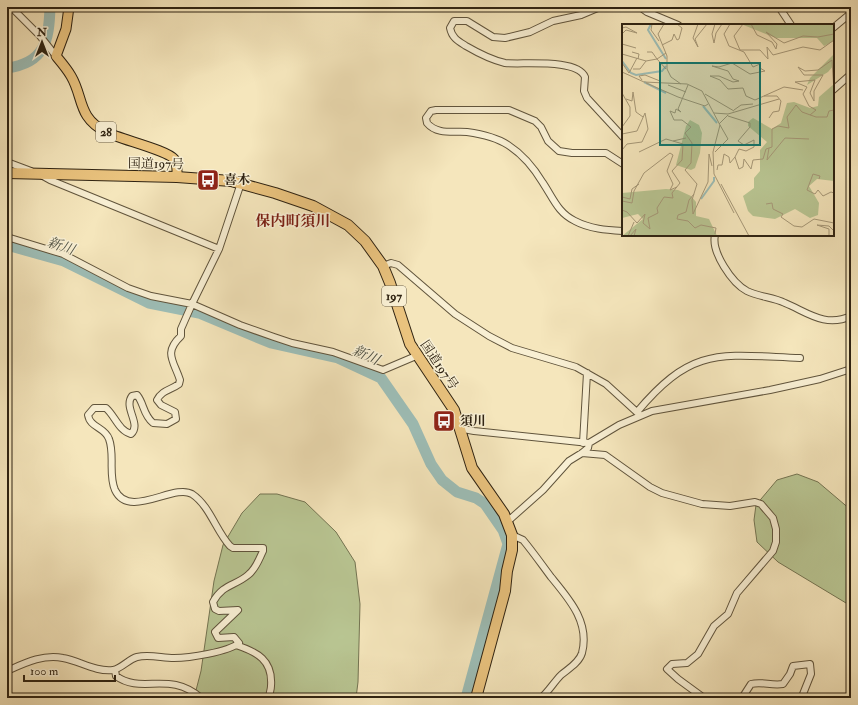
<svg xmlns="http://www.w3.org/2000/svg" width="858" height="705" viewBox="0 0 858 705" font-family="'IM FELL Double Pica','Noto Serif JP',serif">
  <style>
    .green { fill: #b9c693; stroke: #747452 }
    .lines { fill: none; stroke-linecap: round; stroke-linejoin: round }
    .river { stroke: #9dbeb7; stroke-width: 11 }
    .minor-casing { stroke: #60543c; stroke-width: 8 }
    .primary-casing { stroke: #2f2312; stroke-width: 11 }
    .trunk-casing { stroke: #2f2312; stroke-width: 12 }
    .minor { stroke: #f8efd3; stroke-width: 6 }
    .primary { stroke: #eac37e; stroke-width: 9 }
    .trunk { stroke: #eac37e; stroke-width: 10 }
    .labels { text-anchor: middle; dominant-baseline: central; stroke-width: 3; stroke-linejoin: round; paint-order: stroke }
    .shield { fill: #f8efd3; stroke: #6b604c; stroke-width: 1 }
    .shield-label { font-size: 12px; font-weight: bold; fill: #2f2312 }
    .street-label { font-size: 13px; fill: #2f2312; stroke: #f8efd3 }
    .poi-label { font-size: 13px; font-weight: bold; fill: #2f2312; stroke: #f8efd3; text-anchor: start }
    .water-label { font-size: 14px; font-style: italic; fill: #505244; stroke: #f8efd3 }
    .quarter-label { font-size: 15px; font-weight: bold; fill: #7a1f14; stroke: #f8efd3 }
    .inset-river { fill: none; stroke: #9dbeb7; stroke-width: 2 }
    .inset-road { fill: none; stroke: #a69878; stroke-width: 1 }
    .view { fill: #0f766e; fill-opacity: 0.15; stroke: #0f766e; stroke-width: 2 }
    .inset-edge { fill: none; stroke: #2f2312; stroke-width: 2 }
  </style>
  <rect width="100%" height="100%" fill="#f5e6bc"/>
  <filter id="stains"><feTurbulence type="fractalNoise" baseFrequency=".005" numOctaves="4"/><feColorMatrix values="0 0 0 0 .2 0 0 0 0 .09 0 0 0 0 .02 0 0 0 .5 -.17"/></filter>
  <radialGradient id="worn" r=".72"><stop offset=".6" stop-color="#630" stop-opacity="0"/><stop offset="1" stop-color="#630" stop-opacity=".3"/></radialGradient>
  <path class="green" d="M797,474L818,482L851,510V606L778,562L757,542L754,520L756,505L777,480Z
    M260,494H277L305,502L336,532L355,562L360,604L358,682L356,698H194L201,671L214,581L223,545L242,513Z"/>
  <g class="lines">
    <path class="river" d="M7,68C45,63 49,41 50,7
      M7,245L64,261L149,303L199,313L271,343L338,358L381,378L413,424L431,464L442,480L457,492L476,498L485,504L503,530L508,544L466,698"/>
    <g class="minor-casing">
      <path id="minor" d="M11,7L40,36L56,56
        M600,7L581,15L553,21L530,32L505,38L493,37L467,21H454L450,28C452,38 458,41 466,46C478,53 492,60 505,63C521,65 577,58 585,77L584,91L587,98L623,137
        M640,7L647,12L678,25
        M779,7L791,25
        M833,28L851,13
        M833,90L851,74
        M7,162L31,171
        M623,164L606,153H572L559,151L548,141L541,127L535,121L509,110H436L431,111L426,118L427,123C437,135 453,131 467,132C481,134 496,137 508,145C522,154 534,168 543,183C553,198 558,213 575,221C590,229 607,230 623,231
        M41,175L50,180L219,249
        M715,235C711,252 732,283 747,291C759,297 773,297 785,303C807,312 825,328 851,316
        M7,237L63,254L128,288L151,296L192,304L240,325L274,337L292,343L333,352L383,370L416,356
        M383,266L391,263L398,265L455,314L489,336L512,348L576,367L606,384L640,415
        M637,412C693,345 721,355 800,358
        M458,428L474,431L589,443L619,425L652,411L770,390L820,379L851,369
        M583,443L587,373
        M582,453L605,455L650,487L662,493L702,504L730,506L755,502L761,504L773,518L776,529V542L773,551L737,593L728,614L714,626L698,654L687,663L672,664L667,669L678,679L704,698
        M507,522L543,490L569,461L582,453L588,448L589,443
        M512,535L523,540C533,552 542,565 551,577C569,599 590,622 582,653C579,663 568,669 561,675C554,682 549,691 541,698
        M236,645C257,652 273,660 271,686C271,690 269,694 269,698
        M115,670L116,676C142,695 169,670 201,698
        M7,671C25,663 43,654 63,658C80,661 95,672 113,670C121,669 129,659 137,657C149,654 162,658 174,658C189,658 228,652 239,643L234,637L218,638L215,632L238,610L219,611L215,609L213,602C223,584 235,586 248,575C256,569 259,559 263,551V548H233L230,546C216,531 210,506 192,494C174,483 129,520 115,490C108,474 115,455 109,439C105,427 90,428 88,415L94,408H106C115,416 119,431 131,434C142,424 123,408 132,396L137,395C144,403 143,415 153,423L167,424L176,419L175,412L161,405L157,400C162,390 171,390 179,384L180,380C174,361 163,353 181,336V329L192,304L219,249L241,183
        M742,698L751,684C762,681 771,686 783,684L790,674L793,666L810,664L811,674L803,694L805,698"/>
    </g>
    <g class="primary-casing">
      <path id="primary" d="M69,7L66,29L56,56C61,62 67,69 71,76C84,98 77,117 106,132C119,139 167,150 174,159C178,164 177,172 177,177"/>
    </g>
    <g class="trunk-casing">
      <path id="trunk" d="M7,173L177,177L231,181L275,193L313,206L348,225L365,241L383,266L390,283L410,344L454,410L472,468L504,514L512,535V550L507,571L505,591L476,698"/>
    </g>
    <use href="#minor" class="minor"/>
    <use href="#primary" class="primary"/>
    <use href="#trunk" class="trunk"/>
  </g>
  <defs>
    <g id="bus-square" transform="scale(1.15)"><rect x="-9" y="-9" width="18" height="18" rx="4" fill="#8f2418" stroke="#f8efd3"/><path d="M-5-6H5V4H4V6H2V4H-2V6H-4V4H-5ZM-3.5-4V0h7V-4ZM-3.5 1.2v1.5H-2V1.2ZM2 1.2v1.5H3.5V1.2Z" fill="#fff"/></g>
  </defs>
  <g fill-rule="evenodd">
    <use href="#bus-square" x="208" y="180"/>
    <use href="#bus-square" x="444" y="421"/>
  </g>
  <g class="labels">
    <g class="shield">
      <rect x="96" y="122" width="20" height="20" rx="3"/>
      <rect x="382" y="286" width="24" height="20" rx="3"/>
    </g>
    <g class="shield-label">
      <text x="106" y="132">28</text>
      <text x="394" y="296">197</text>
    </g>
    <g class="street-label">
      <text transform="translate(156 164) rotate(1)">国道197号</text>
      <text transform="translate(439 365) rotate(56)">国道197号</text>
    </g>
    <g class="poi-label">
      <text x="224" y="180">喜木</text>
      <text x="460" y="421">須川</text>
    </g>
    <g class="water-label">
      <text transform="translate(61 246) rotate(19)">新川</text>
      <text transform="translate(366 355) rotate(25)">新川</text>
    </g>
    <g class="quarter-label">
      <text x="293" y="221">保内町須川</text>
    </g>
  </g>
  <g transform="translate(622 24)">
    <rect width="212" height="212" fill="#f5e6bc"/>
    <path d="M119,0H212V17L202,22L195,14H154ZM212,30V41L206,48L185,61L188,54ZM212,60V157L195,155L187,162L197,179L196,191L188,194L173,185L153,195L131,192L126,187L121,172L132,164V154L138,147V126L145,118L126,102V98L131,94L150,105L159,99L165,79L172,78L188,84L196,82L197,73ZM68,96L77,101L80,109L78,129L73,144L69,146L54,141L64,102ZM44,165L56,166L69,172L74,178V192L87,195L95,212H0L21,195L16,190L0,194V169Z" fill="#b9c693"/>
    <path class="inset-river" d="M29,0L26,6L44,35M0,37L9,49L14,51L40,47L44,42M22,58L44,69M81,82L95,99M79,175L92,157V153"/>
    <path class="inset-road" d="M30,0L29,6L37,17M42,0L36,10L45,32V45L49,53L59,60M129,0L135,11L150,18L154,25L155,20L144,8L162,19L181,12L196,13L212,10M0,4L4,3L15,9L4,6L0,10M92,19L94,9L100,0M92,19L90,10L93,0M0,20L14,24M40,21L50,16L52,10L55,16L57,15L60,4L55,0M76,23L73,15L85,0M76,23L71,14L76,0M118,26H138L146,35M118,26L112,12L121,0M10,28L17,30L16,35M25,28H30L35,35L44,29M0,30L24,37L35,35L44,45M146,35L145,23L151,31L181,23L198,26L212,16M0,39L7,49L15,34M11,45H18L24,37M0,48L22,58L65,60L80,67L98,101L91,128L92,150L112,189M88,52H97L111,58L117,57L111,55L106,47L90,42L97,43L110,39L128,50L143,47L138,44V40L131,43L122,28L107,22L102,10L108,0M88,52L98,56L106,65L121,64L124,72L133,76L162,63L181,66M20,56L17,52L23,51L38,57M24,59L56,73L83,82L86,80M46,61L64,68M66,61L56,85L59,88L54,85L53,89L48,87L52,96H60L69,103L63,109L70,119L69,139L63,146L75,160L70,176L71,190L86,158L87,130L90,142M0,69L8,83V92L0,103M83,70L112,87M142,72H155L159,77L157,87L151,88L147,94M4,75L10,77L11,68L14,88L21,93M112,86L119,81L131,80M92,89L106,90L157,75M212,90V104M188,91L194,86L187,82L181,70L185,63L173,58L193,56L188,69L192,77V67L201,51H182L176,43L183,47L196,46L210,36L212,68M106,92L128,99V103L116,117L122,121L132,116V123L124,127L117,125L113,133L117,145L121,143L122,135L129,145L131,136L141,135L144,125L150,123V105L156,102L167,104L165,93L174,81L180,88L194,93H205L207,87L212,86M97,100L106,91M0,110L15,107L23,89L26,105L20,118L5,120L0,126M51,117L64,114M147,124L145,136L163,114L187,115M93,128L106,115L98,101M95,146L96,141H100L102,130L107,133L108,139L113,133M197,155L198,152L191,150L185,166L193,170L196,166L201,172L209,168L212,169M99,160L127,212M72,170L67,176L64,188L56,191L55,195L66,197L73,204L79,201L94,204L93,210M0,173L8,175L10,165L17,160M0,177L10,179L12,167L22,149L48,129L51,131L45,147L51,160L48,166L55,163M144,180L150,179L151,185L161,190L159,193L172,202L180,203L192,195L212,199M0,186L5,188L15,199L23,190L21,199L28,205L26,194L36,189L35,184L42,173L51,174L50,169L58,159L50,147L60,136L61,120L44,115L17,128M6,212L12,198M8,212L14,205L12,212M207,212V205L195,201L207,202L212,207"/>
    <path class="view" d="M38,39H138V121H38Z"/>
    <rect width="212" height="212" class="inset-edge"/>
  </g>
  <rect width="858" height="705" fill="none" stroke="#f5e6bc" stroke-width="24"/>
  <rect x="8" y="8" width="842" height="689" fill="none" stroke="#2f2312" stroke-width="2"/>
  <rect x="12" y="12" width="834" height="681" fill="none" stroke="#2f2312"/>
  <g transform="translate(42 42)" stroke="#f8efd3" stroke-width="3" paint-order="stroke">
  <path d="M0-3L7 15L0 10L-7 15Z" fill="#2f2312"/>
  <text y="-6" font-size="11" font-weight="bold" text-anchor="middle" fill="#2f2312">N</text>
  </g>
  <path d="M24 675v6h91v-6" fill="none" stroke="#2f2312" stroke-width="2"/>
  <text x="30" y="675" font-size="12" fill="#2f2312" stroke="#f8efd3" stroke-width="3" paint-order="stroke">100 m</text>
  <rect width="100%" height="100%" filter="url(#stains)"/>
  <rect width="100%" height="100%" fill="url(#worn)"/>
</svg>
